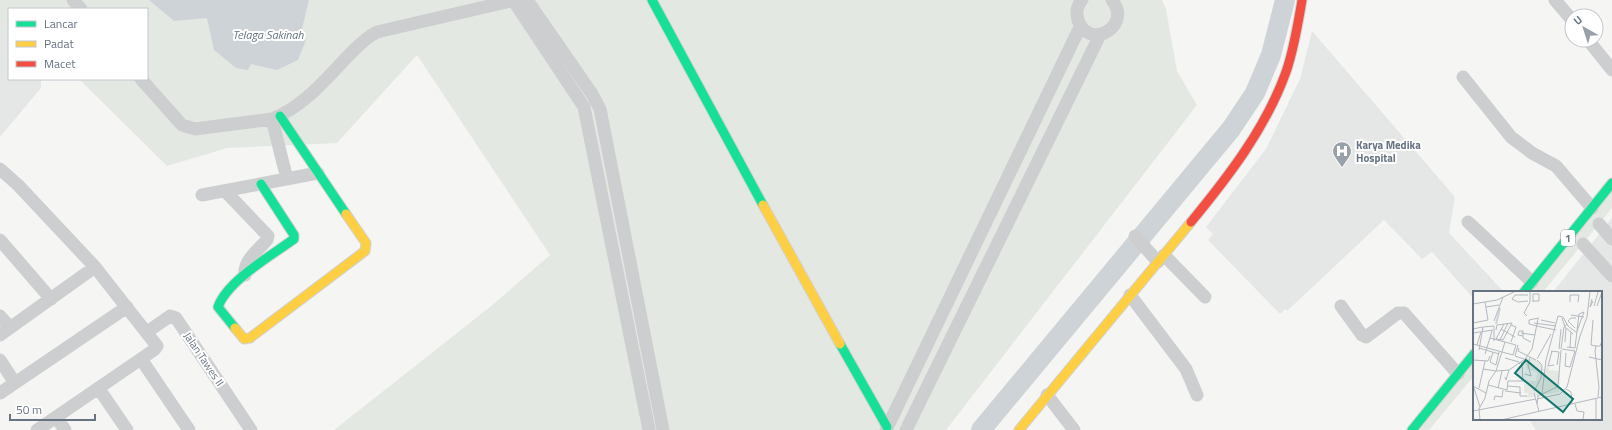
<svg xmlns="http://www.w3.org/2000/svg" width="1612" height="430" viewBox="0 0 1612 430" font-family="'Titillium Web',sans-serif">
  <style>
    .built { fill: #e5e6e6 }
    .green { fill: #e4e8e2 }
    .water { fill: #ced3d7 }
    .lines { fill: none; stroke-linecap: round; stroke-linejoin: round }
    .river { stroke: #ced3d7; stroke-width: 20 }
    .fast-casing { stroke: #d1d1d2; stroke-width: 11 }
    .slow-casing { stroke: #d1d1d2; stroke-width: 11 }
    .jam-casing { stroke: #d1d1d2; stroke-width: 11 }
    .street { stroke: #cdcecf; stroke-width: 13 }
    .fast { stroke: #16e098; stroke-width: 9 }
    .slow { stroke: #ffcf43; stroke-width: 9 }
    .jam { stroke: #f24e42; stroke-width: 9 }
    .labels { text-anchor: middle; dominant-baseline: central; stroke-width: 4; stroke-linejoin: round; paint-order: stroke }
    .shield { fill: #fff; stroke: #949da8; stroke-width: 1 }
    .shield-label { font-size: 10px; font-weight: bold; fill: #667382 }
    .poi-label { font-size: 11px; font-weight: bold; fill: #667382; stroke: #fff; text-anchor: start }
    .street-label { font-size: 11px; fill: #667382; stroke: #fff }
    .water-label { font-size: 12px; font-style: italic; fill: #62747f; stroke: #fff }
    .inset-river { fill: none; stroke: #ced3d7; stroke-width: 2 }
    .inset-road { fill: none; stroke: #b3b9bf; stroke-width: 1 }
    .view { fill: #0f766e; fill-opacity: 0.15; stroke: #0f766e; stroke-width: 2 }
    .inset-edge { fill: none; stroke: #667382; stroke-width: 2 }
  </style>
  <rect width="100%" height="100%" fill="#f5f5f4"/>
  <path class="built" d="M0,26L9,35V79H41V88L0,137Z
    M1312,31L1455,197L1449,233L1504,292H1474V299L1432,252L1422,259L1384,220L1287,311L1285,309L1280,314L1208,240L1213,234L1206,227L1266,149L1300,79Z
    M1612,218V430H1536L1529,419H1601V292H1553Z"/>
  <path class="green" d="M0,0H1162L1166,9L1177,71L1197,105L946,430H334L490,307L550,255L417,55L337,143L227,148L167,166L79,79H147V9H9V35L0,26Z
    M1612,183V208L1543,292H1524Z
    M1474,354V376L1429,430H1412Z"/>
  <path class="water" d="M149,0H309L301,33L306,40L298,60L277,70L251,64L248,70L236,68L214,50L207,18L174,21Z"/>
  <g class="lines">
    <path class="river" d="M981,430L1231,129L1255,93L1271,55L1285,0"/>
    <g class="fast-casing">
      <path id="fast" d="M652,0L763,205
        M280,116L346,214
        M1524,292L1612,183
        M235,328L218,307C227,281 272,255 294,239V235L261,184
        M840,344L887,427
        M1412,430L1474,354"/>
    </g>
    <g class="slow-casing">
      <path id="slow" d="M763,205L840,344
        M235,328L244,339L250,338L365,251L366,243L346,214
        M1019,430L1191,222"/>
    </g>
    <g class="jam-casing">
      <path id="jam" d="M1191,222C1228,177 1266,128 1286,72C1294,49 1298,24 1302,0"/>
    </g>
    <path class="street" d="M73,0L81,9
      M513,0L584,107L649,430
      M527,0L592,94L600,109L663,430
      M1082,0C1077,5 1076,13 1078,20C1088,51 1133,27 1112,0
      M1555,0L1572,20
      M1588,40L1612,70
      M1463,77L1511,137L1532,153L1556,166L1592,208
      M141,79L182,125L195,129L272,119C303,107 325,80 348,56C357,47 365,38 377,32L515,0
      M272,119L287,179
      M0,169L18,185L95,267L157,346L154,350L37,430
      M225,191L268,236L267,240C258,250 243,261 245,275
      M202,195L318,173
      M1468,222L1532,282
      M1599,224L1612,239
      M1135,236L1158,262
      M0,240L51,299
      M1583,244L1612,276
      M1164,255L1205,297
      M1130,295L1186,369L1197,395
      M1341,306L1362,335L1366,337L1398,313H1404L1458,374
      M0,316L10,327
      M147,332L170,316L176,318L251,430
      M0,335L95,267
      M141,359L189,430
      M0,360L15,383
      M99,389L127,430
      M0,393L127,307
      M1047,395L1074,430
      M56,417L65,430
      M886,430L1080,27
      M906,430L1100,35"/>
    <use href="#fast" class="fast"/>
    <use href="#slow" class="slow"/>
    <use href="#jam" class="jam"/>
  </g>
  <defs>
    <g id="hospital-pin" transform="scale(1)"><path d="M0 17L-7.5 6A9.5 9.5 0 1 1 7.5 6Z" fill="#98a0aa" stroke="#fff"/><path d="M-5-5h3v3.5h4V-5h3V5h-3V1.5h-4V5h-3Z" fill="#fff"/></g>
  </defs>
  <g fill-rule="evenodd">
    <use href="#hospital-pin" x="1342" y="151"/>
  </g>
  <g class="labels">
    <rect class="shield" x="1561" y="230" width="14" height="16" rx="3"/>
    <g class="shield-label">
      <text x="1568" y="238">1</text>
    </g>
    <g class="poi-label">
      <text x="1356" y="145">Karya Medika<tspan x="1356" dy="13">Hospital</tspan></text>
    </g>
    <g class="street-label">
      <text transform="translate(204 359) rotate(56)">Jalan Tawes II</text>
    </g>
    <g class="water-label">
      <text x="268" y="34">Telaga Sakinah</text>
    </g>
  </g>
  <g transform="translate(1473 291)">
    <rect width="129" height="129" fill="#f5f5f4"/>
    <path d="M54,65L56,69L59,67L68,72V77L73,79L74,73L76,79L87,80L86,101L54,107L55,102H51V90H63L64,81L54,78L52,69Z" fill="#e4e8e2"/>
    <path class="inset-river" d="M23,33L27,17"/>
    <path class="inset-road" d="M39,8L42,4H55M39,8L45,11L55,10M119,8L117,16L120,10M60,11V3H66V10H60M97,11V4H106L105,11M0,13L24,9L43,0M121,15L125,1M124,15L129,1M13,16L26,14M98,24L111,26M54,25L51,22L57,11V0M66,27L56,29V33L68,36M89,27L92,36L100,43M68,29L82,32M120,29L118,54L123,55M21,30L30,6M0,32L15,29L12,11M61,32L83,35M31,33L23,48L30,49L39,32M68,36L83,39M102,37L95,30L98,27H103M0,38L9,36L10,39M28,38L42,46M23,39L24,34L39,32M0,42L20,39M48,42L62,44M50,45L45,44L46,40H50V47L58,51M27,49L35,32M38,51L43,36L38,34M92,51L93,37M0,53L40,64L43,54L17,47M4,54L8,41M45,54L42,65L51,68M94,56L102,57L106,23L111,21L104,40M97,56L98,41M6,57L26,63M46,57L45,60L63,69M86,58L88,38M88,58L91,36L94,33M89,58L102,60L97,76L92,75L93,62M6,59L10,36L21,35V50M78,60L86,61L84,74M79,60L75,75L81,74M20,61L17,71L23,74L26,61M12,63L19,40M116,66L129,69V73M32,67L46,71M64,68L78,43M0,69L15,70L17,65M10,78L23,80L32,51M52,83L58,85L55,74L57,66M32,86L33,89L36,79M38,90H50L49,74L48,71L46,73M15,94L34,99L35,90H38M0,95L13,102M34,95L47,96V105H54M85,95L88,59M1,97L7,116M6,97L12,70M25,97L29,80M93,98L98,101L99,113M32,100L48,102M61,100L68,87L69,74L64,69M61,102L66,120M69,103L73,69L85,25L90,26L95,35L104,42M125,106L126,96L122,60L123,55H127L129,50M64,108L87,103L94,96L107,45L114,26L117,0M21,109L22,105L29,106L30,99M64,113L65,105L84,96M102,113L104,120L111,121L110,129M0,120L63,108M7,129L6,118L12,107L16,90L23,80L36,79L52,68L59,58L65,28M28,129L129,106M123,129V108"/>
    <path class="view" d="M53,69L100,108L90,121L42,82Z"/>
    <rect width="129" height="129" class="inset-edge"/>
  </g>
  <rect x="8" y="8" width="140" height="72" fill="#ffffff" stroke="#c2c7cd"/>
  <rect x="16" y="21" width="20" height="6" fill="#16e098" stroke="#c2c7cd"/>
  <text x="44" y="28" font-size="12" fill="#667382">Lancar</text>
  <rect x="16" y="41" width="20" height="6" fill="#ffcf43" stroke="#c2c7cd"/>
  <text x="44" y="48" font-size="12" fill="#667382">Padat</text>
  <rect x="16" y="61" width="20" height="6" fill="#f24e42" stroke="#c2c7cd"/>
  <text x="44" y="68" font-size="12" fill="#667382">Macet</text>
  <g transform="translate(1584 28) rotate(321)"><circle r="19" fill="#ffffff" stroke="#c2c7cd"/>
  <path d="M0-3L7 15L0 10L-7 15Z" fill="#98a0aa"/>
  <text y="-6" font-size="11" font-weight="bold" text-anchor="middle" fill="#667382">U</text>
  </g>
  <path d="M10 414v6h85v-6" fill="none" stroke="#667382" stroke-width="2"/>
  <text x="16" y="414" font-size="12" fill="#667382" stroke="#ffffff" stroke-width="3" paint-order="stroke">50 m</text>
</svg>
